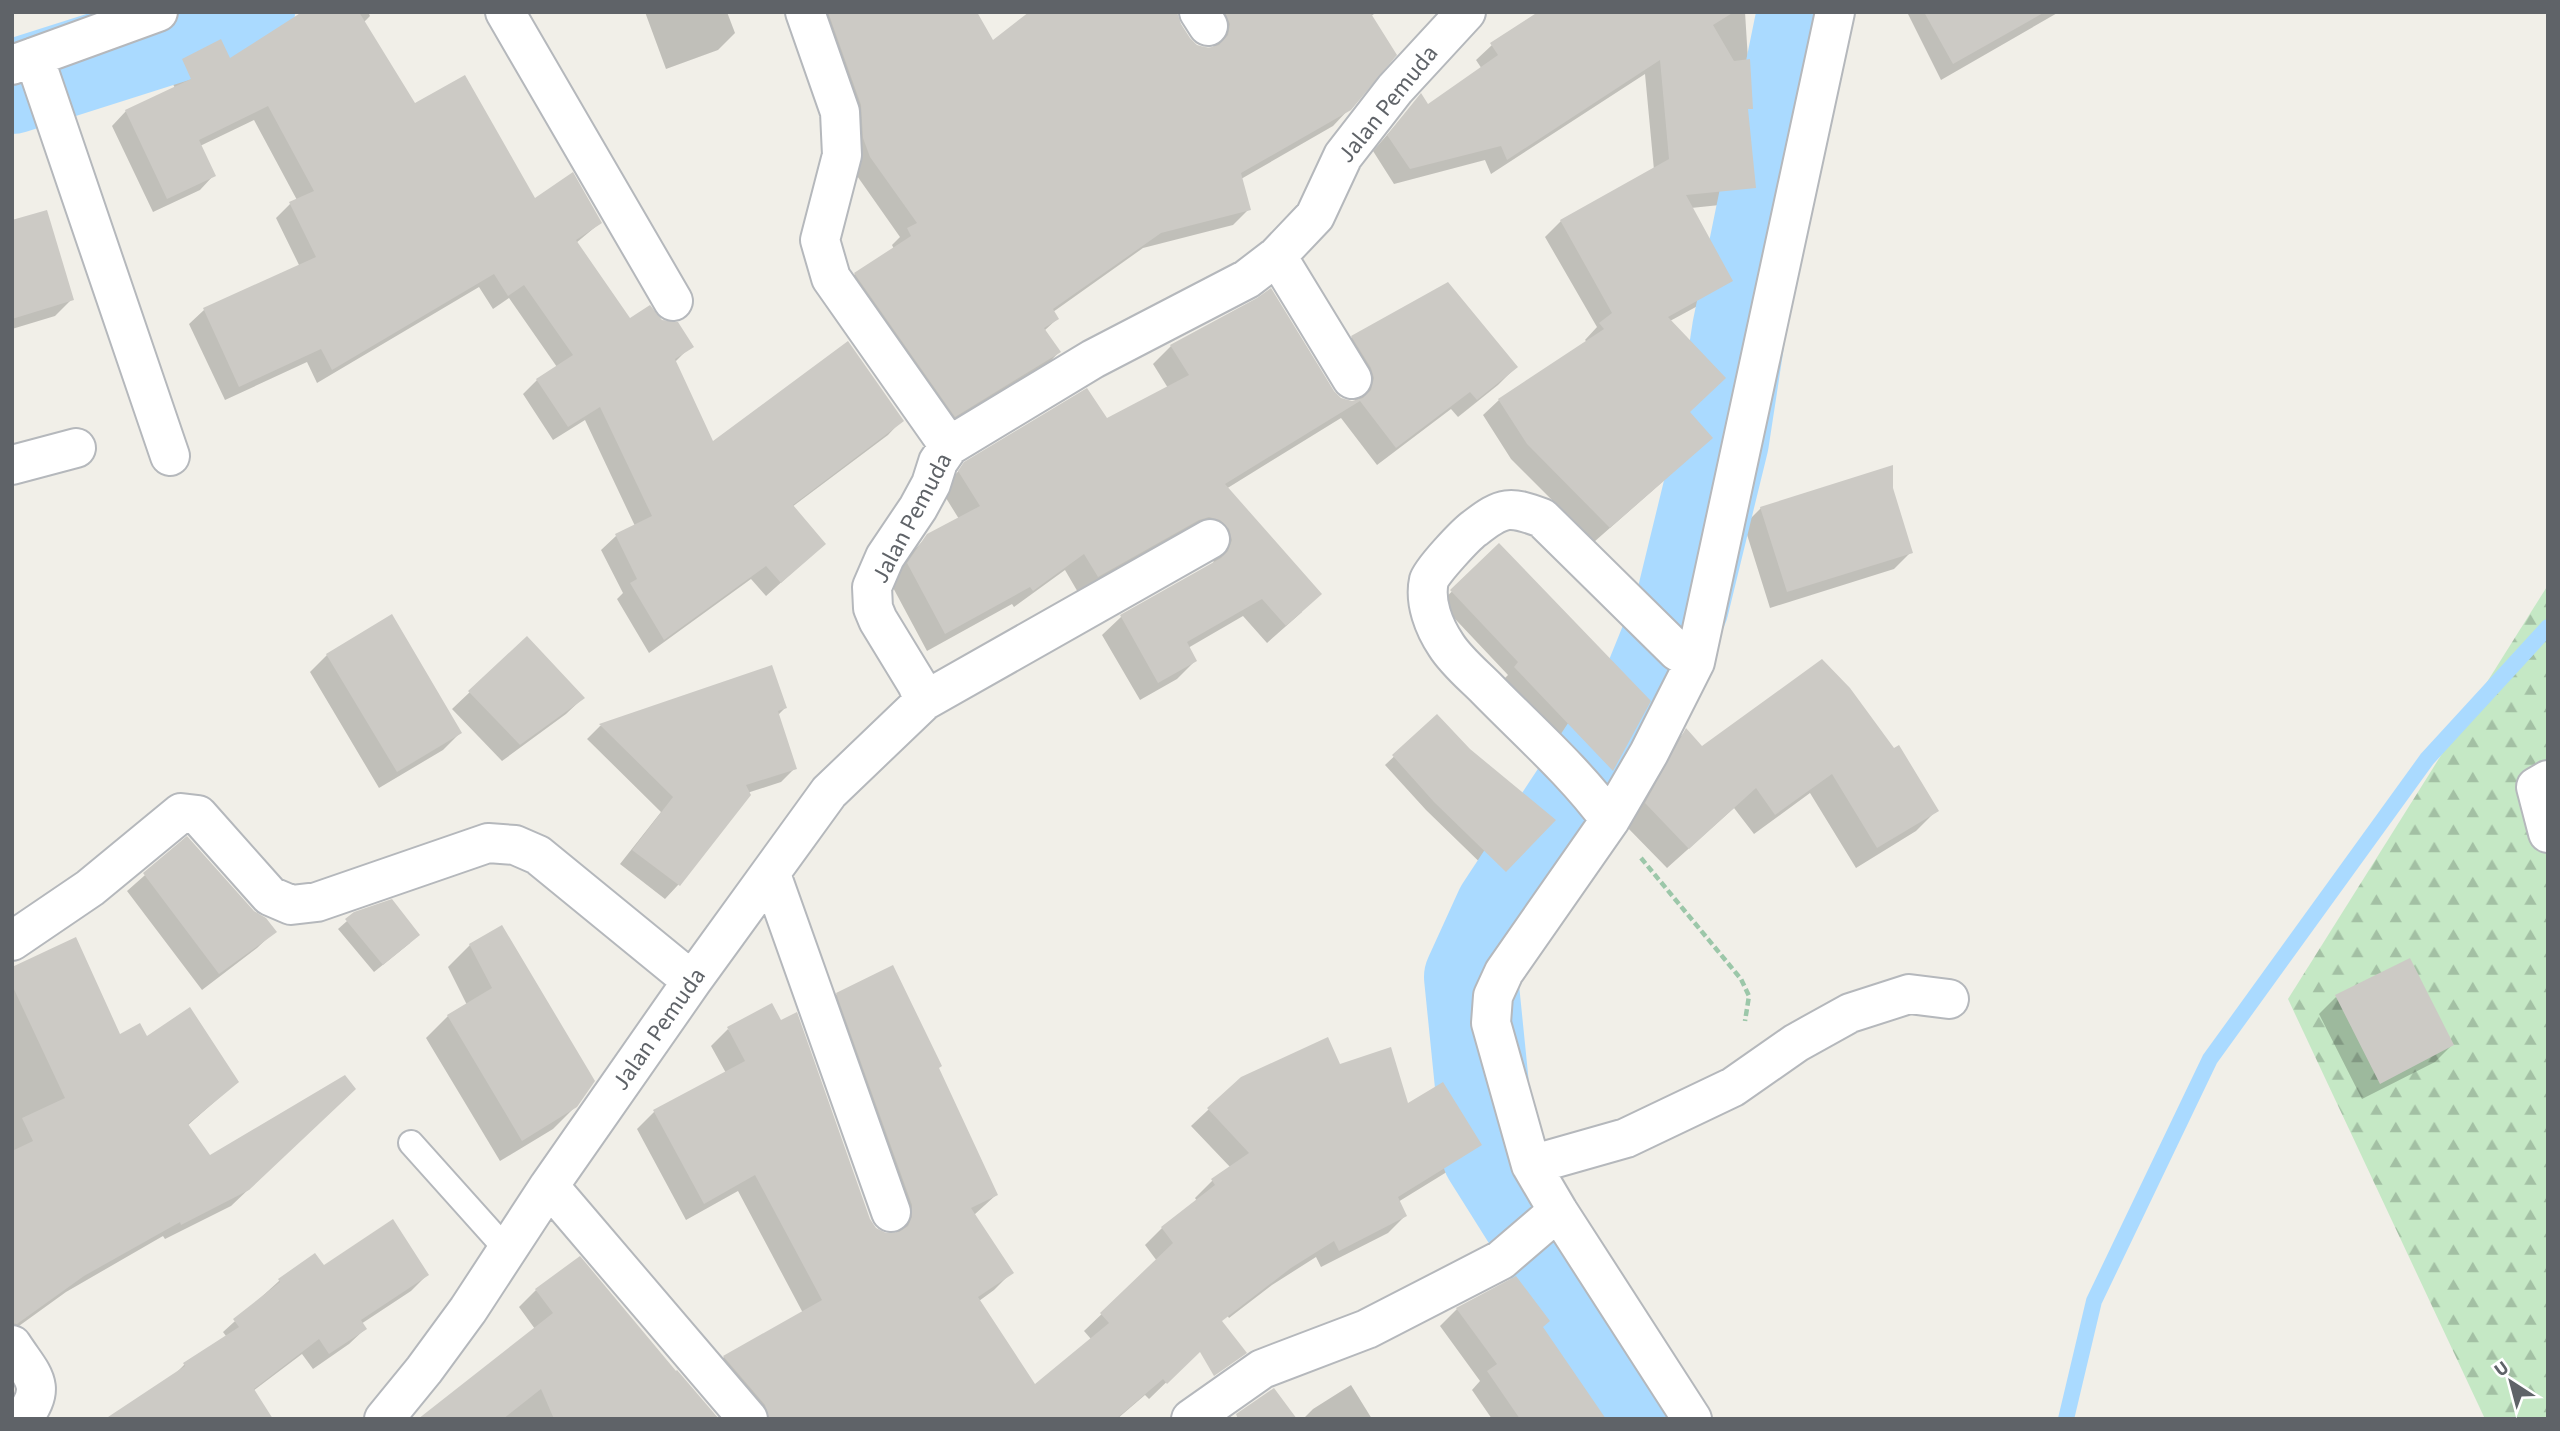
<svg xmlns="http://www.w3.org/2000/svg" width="2560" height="1431" viewBox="0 0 2560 1431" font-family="'Source Sans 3',sans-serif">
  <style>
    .forest { fill: url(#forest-firs) }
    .shadow { fill: #0003 }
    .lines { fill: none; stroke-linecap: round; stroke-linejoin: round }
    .stream { stroke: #aadaff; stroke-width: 16 }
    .river { stroke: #aadaff; stroke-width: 94 }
    .building { fill: #cccac5 }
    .service-casing { stroke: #b5b8bc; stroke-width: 28 }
    .minor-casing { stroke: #b5b8bc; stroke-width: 42 }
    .path { stroke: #9cc7a9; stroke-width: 4.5; stroke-dasharray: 7 3.5; stroke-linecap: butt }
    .service { stroke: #fff; stroke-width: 24 }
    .minor { stroke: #fff; stroke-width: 38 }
    .labels { text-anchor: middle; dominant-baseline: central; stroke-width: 5; stroke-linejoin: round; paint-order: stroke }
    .street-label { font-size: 24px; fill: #5f6368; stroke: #fff }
  </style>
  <defs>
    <pattern id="forest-firs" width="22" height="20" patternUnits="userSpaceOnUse" patternTransform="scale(1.75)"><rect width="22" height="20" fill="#c5e8c5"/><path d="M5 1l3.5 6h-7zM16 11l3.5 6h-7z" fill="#a3c0a4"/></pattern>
  </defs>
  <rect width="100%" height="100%" fill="#f1efe8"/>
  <path class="forest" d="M2548,585V1419H2485L2288,999Z"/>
  <path class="shadow" d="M305,12H368L370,16L363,23L415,105L534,200L600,223L576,243L630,320L661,321L691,346L675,362L712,444L902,420L888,435L792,507L824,544L766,596L751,579L649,653L617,599L623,593L601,550L616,536L635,526L585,420L553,440L523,394L537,380L557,367L509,298L493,309L479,287L317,383L307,362L225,400L189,324L204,310L300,267L276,218L290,204L297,200L254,120L200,146L214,175L200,190L153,212L112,126L126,111L175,88L168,75L183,60H230Z
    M645,12H727L735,33L718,50L666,69Z
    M829,12L992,43L1175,14L1189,39L1198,47L1213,48L1215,41L1198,12H1377L1371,16L1349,109L1333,126L1241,179L1249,209L1233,225L1143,248L1053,312L1057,319L1044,331L1059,352L1044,368L939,431L840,289L855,274L894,249L892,245L900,237L855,173L813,28Z
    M1541,12H1745L1751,108L1747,113L1754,188L1739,203L1691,208L1731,281L1716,296L1670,321L1695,453L1594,542L1511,459L1483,415L1499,400L1587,342L1585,340L1597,327L1545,237L1561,221L1654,170L1645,74L1491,174L1485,160L1394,184L1373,151L1421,96L1428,107L1482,69L1476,60L1492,45Z
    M1907,12H2059L1941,80Z
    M12,222L72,299L55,316L12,329Z
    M1352,337L1516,367L1498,385L1458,417L1451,409L1377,465L1341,418L1226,489L1302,612L1267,643L1243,616L1188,648L1195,661L1177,679L1140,700L1102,635L1121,617L1213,565L1214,558L1079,594L1065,570L1014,607L1012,604L927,651L890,582L909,555L928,536L959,519L941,490L965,464L1107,421L1168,388L1153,364L1171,346L1332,392L1341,400L1355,402L1353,386L1334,355Z
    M1761,508L1911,552L1894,569L1770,608L1744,525Z
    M1499,546L1612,770L1601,781L1504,679L1508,675L1440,603Z
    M391,617L460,733L443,750L379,788L310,672L327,655Z
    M527,638L583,698L566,714L502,761L452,709Z
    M770,667L785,708L778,715L795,768L781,782L747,793L749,795L678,885L665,899L620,864L661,812L587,739L600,726Z
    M1437,716L1468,751L1553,820L1497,879L1426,810L1385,765Z
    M1686,731L1702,748L1893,751L1937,810L1916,831L1856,868L1810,793L1754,834L1734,808L1667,868L1625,825L1666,751Z
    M187,838L253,912L274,932L257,948L202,990L127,891Z
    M355,914L410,943L374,972L338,929Z
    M502,928L576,1106L553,1129L500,1161L426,1038L448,1016L467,1005L448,967L470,945Z
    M12,969L120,1037L146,1038L237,1082L187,1126L209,1157L337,1105L231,1206L165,1239L163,1236L66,1292L12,1331Z
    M837,994L937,1068L996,1195L974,1215L1011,1273L994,1290L979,1301L1035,1386L1091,1339L1084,1331L1157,1261L1145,1245L1162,1228L1197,1201L1195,1198L1212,1181L1231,1168L1191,1126L1242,1078L1339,1066L1480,1145L1463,1162L1398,1202L1405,1216L1388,1233L1321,1267L1316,1257L1272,1285L1229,1318L1220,1304L1180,1369L1149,1399L1145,1395L1117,1419H745L707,1374L724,1357L803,1313L738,1191L686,1220L637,1129L654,1112L726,1073L711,1046L728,1029L876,1230L886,1235H896L895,1223L820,1012Z
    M2336,997L2452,1045L2435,1062L2362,1099L2319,1014Z
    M323,1268L427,1275L411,1291L361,1324L365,1329L349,1344L313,1369L302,1354L253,1391L172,1377L184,1365L226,1336L223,1332L279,1281Z
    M1515,1278L1541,1328L1589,1397L1616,1380L1641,1419H1492L1472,1390L1480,1381L1440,1326L1457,1309Z
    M536,1290L717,1419H425L535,1329L519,1307Z
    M1351,1385L1372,1419H1303L1313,1409Z"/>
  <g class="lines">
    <path class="stream" d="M2066,1419L2094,1301L2210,1059L2427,759L2548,627"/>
    <path class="river" d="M12,87L248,12
      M1655,1419L1489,1155L1471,977L1502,909L1650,684L1682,605L1722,441L1739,330L1804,12"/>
  </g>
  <path class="building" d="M302,12H359L415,103L465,75L535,198L573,172L602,223L576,240L630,318L650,305L662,320L678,322L694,347L675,359L713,441L848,341L904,421L793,505L826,544L781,583L766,566L664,640L630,583L637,579L615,534L652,516L600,407L568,427L536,379L573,355L524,285L508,296L494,274L332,370L321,349L239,387L203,308L316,257L289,202L314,191L268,106L199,140L216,176L167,199L125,110L191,79L182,59L221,39L230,58Z
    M828,12H977L993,40L1029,12H1177L1181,24L1190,38L1197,45L1208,48L1219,45L1228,35L1230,24L1225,12H1370L1397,55L1351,110L1241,173L1251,210L1161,233L1053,309L1059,319L1044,328L1061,352L955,417L854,273L911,236L907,228L917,223L870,157L863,138L861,105Z
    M1538,12H1734L1713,25L1734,61L1750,59L1753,109H1748L1756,188L1686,195L1733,281L1668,317L1726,378L1690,412L1713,438L1610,528L1527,444L1498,399L1604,329L1599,323L1612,313L1560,220L1669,159L1660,60L1507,160L1501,146L1410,169L1387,135L1421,93L1428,104L1498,55L1490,43Z
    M1924,12H2045L1953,64Z
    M47,210L74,300L12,319V220Z
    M1448,282L1518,367L1477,400L1470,392L1396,448L1360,401L1225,484L1322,594L1286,626L1262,599L1187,642L1197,661L1158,683L1120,615L1221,558L1228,551L1232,540L1229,529L1220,520L1209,517L1199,520L1098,577L1084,554L1033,591L1030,587L945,634L907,563L927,534L980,506L958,471L964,462L1087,388L1107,418L1189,375L1170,345L1257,298L1271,288L1334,391L1341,398L1352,401L1363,398L1371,390L1374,378L1371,368L1351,336Z
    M1893,465V488L1913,553L1787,592L1760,507Z
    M1499,543L1651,701L1613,771L1514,667L1518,662L1450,590Z
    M392,614L462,733L397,772L326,654Z
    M527,636L585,698L520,745L468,691Z
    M1822,659L1850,688L1894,748L1899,745L1939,811L1877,848L1832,774L1775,815L1756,788L1689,849L1645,803L1686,728L1702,746Z
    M772,665L787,708L778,711L797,769L746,785L751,795L680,886L632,850L673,797L599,724Z
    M1437,714L1470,749L1556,820L1506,872L1434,802L1392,755Z
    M187,836L254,911L266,918L277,932L219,974L143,873Z
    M392,899L420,935L383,965L345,919L354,912Z
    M502,925L595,1081L577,1107L522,1141L447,1015L492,988L469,944Z
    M76,937L120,1034L140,1023L147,1036L190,1007L239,1082L188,1124L210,1155L345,1075L356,1089L249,1190L181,1225L180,1222L84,1276L17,1324L12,1323V1151L33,1141L22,1118L65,1098L12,985V967Z
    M2410,958L2454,1045L2380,1084L2335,995Z
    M893,965L942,1066L939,1068L998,1195L971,1208L1014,1273L978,1297L1035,1384L1109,1323L1100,1313L1173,1243L1161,1227L1215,1185L1211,1179L1249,1153L1207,1108L1241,1077L1328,1037L1340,1064L1391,1047L1408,1103L1443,1082L1482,1145L1398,1197L1407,1216L1339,1251L1334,1241L1291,1268L1222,1321L1247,1353L1214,1376L1200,1352L1167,1384L1163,1379L1116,1419H769L765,1405L723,1356L822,1300L755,1175L704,1204L653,1110L745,1061L727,1027L772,1003L781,1020L797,1012L870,1219L876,1228L886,1233L899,1232L908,1226L912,1217V1205L836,993Z
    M393,1219L429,1275L361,1320L367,1329L329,1354L319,1339L254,1389L273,1419H105L185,1366L183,1363L239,1327L233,1319L280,1282L278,1279L315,1253L324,1265Z
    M580,1256L676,1371L677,1370L719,1419H554L541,1389L503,1419H418L553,1313L535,1289Z
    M1516,1276L1550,1321L1543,1327L1606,1419H1520L1487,1371L1497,1364L1456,1308Z
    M1274,1388L1297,1419H1238L1236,1414Z"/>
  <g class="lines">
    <g class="service-casing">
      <path id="service" d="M411,1143L506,1249"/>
    </g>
    <g class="minor-casing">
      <path id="minor" d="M505,12L673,301
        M805,12L840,112L842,155L820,240L831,278L949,446
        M1199,12L1208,26
        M34,57L170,456
        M12,65L158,12
        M1277,256L1352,379
        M12,465L76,448
        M924,701L1210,539
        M2548,780L2536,787L2548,833
        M1610,820C1575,772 1528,731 1486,688C1473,675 1456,661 1446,645C1434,627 1424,602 1429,580C1431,572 1466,534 1475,528C1503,506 1510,506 1542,518L1677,651L1695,662
        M771,874L891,1212
        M12,941L90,888L181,813L198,815L270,896L291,905L317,902L488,843L515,845L538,855L692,981
        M1531,1165L1626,1138L1733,1087L1796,1043L1850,1013L1909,994L1949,999
        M549,1186L748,1419
        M12,1345C32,1376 49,1386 22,1419
        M384,1419L424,1370L468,1310L549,1186L692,981L829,792L924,701L917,684L878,620L873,608L872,587L885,557L918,508L931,484L938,462L949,446L1093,359L1247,279L1277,256L1315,216L1343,156L1395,89L1466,12
        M1191,1419L1262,1369L1367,1329L1501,1260L1558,1211
        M1692,1419L1558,1211L1531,1165L1491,1023L1493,996L1504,972L1610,820L1649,753L1695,662L1835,12"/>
    </g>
    <path class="path" d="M1641,858L1741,979L1749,996L1745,1021"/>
    <use href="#service" class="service"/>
    <use href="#minor" class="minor"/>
  </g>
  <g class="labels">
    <g class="street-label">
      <text transform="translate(1388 104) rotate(-51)">Jalan Pemuda</text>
      <text transform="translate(912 518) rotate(-62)">Jalan Pemuda</text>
      <text transform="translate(659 1029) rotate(-55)">Jalan Pemuda</text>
    </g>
  </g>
  <rect width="2560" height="1431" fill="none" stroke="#5f6368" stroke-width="28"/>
  <g transform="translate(2511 1382) rotate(324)" stroke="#ffffff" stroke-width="5" paint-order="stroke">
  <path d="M0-5L12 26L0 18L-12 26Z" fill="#5f6368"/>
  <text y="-10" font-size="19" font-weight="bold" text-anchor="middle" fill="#5f6368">U</text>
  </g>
</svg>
